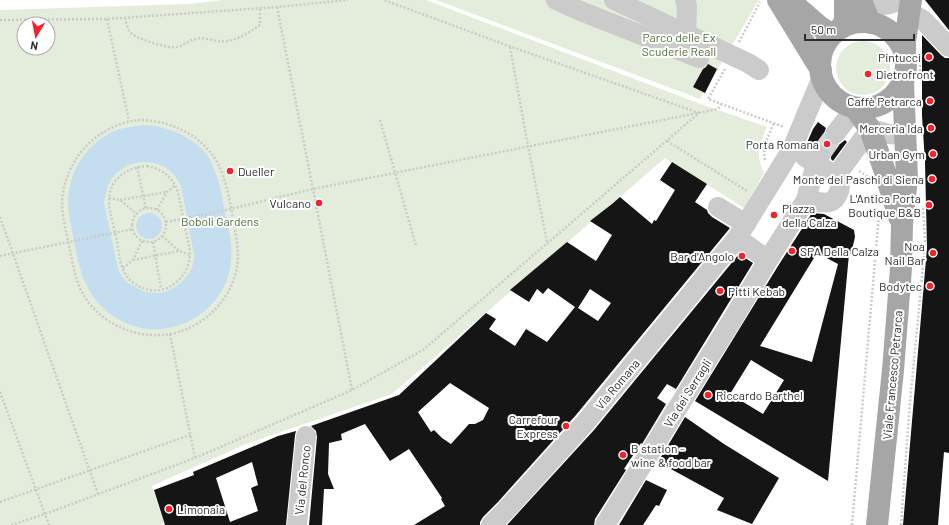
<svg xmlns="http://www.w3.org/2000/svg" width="949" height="525" viewBox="0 0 949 525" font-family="Barlow,sans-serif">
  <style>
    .green { fill: #e4eddb; fill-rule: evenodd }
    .water { fill: #c5deef; fill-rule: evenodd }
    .building { fill: #151515; fill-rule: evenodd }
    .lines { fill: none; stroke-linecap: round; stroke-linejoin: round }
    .minor-tunnel { stroke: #d5d5d5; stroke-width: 20; stroke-dasharray: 20 10; stroke-linecap: butt }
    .path { stroke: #cbcbcb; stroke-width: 2.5; stroke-dasharray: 2 2; stroke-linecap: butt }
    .minor { stroke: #cbcbcb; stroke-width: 20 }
    .major { stroke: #a6a6a6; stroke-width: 22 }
    .poi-dot { fill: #f5212b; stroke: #fff; stroke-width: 1.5 }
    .labels { text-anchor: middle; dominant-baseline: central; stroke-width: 4; stroke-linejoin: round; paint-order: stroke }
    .park-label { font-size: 12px; fill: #506e38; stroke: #fff }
    .poi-label { font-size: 12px; fill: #2e2e2e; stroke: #fff; text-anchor: end }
    .street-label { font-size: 12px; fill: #2e2e2e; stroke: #fff }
  </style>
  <rect width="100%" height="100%" fill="#fff"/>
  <path class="green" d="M224,0H426L698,103L767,127C759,146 755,153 764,173L744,208L665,158L392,394L246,444L152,486L164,524L161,525H0V10L188,4ZM24,24H48V48H24Z
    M436,0H759L700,99Z
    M836 68a27 27 0 1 1 54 0a27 27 0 1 1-54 0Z"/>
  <path class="water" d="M148,125C171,128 193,137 208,156C210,159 212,163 213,167C219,180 222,193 224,208C228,225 233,243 231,261C228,298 197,326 161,329C130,332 99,313 86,284C79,271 77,255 74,241C72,228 68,215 68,202C69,172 84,147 110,133C122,127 135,126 148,125ZM143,162C162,163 172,168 181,186L194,255C194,258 194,261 193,264C188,280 171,294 154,293C147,293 139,290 134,286C129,284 125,281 122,276C120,274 119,271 118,268L104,203L106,194L108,186L112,178L118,172L126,166L134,163Z
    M136 226a13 13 0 1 1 26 0a13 13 0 1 1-26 0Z"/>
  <path class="building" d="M925,0H949V30L948,29Z
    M922,35L941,55L945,58H949V453L944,452L938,525H903L927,248L925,162L922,116Z
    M708,64L717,69L705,93L693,87L703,69L706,67Z
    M818,122L826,128L824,133V138L828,143L834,145L840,144L845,140L847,142L833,161L831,159V154L830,149L825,145L819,144L814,145L812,148L806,145L813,129Z
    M672,162L707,184L695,202L707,210L708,213L712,217L730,228L576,415L498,502L483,517L480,522V525H414L445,506L441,499L442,498L409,449L390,461L365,424L341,434L342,440L329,443L328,474L334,489H324L322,525H309L317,437L316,431L311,426L399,395L486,313L496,319L489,329L515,346L526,329L547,342L575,307L548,288L543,294L537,289L529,302L510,290L567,242L596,261L612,235L590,221L612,204L620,197L652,224L654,220L656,221L675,190L660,180ZM590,289L611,303L598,321L578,308ZM450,383L489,408L483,420L475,424H469L451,444L442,438L434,430L431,432L418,412Z
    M812,213L824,214L854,230L855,237L851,254H849L828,481L695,401L778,266ZM817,253L838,264L812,362L760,346ZM751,360L784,380L763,414L730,394Z
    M739,254L753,263L676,389L667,384L657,398L666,404L642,444L641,443L624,469L626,470L595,519L594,525H507L594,430Z
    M685,417L724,444L779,478L752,524L717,510L724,498L658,462Z
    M296,431L295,435L286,525H165L154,490L194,475L193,472L278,436ZM252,462L258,485L251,488L258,511L230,522L216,478Z
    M646,480L667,490L659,506L656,505L643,525H619Z"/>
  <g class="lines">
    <path class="minor-tunnel" d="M820,155L835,134"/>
    <path class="path" d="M277,7L313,189L352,390
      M125,18C126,23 128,31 132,34C138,39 168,49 176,47C183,46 189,40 196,39C204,37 210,40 217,41C233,43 247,34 260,25V8
      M107,19L129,121
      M0,20L107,19L277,7L348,0
      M739,42L760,2
      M510,47L528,146L547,242
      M725,69L708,99L784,127
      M920,75V64
      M138,120C170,120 203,135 218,164C226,179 230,202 233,218C235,231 238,245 238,258C236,298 201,333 161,335C128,337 94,319 80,288C74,275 72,259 69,245C66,231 62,216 62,202C64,160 97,125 138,120Z
      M380,120L416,246
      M667,141L747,191
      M765,160C762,148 769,134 774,123
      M147,166C164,170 172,177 178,192C180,204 183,216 185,228C187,237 190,246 190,255C189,272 177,286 161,290C149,292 136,287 128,278C119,267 119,250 116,237C114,225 109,213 109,201C109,179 127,167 147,166Z
      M137,167L146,209
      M859,171L868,177
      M109,198L120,200L137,214
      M120,200L167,192
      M132 225a17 17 0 1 1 34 0a17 17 0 1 1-34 0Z
      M157,210L167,192L175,185
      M0,217L98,494
      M166,222L226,210L313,189L718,109L721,104
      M162,236L179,251L190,255
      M153,242L161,289
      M0,256L133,229
      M133,260L179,251
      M123,268L133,260L142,241
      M170,334L195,458
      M0,392L49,525
      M0,502L190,435
      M11,525L45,514L195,458L352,390L423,350L699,113L509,46L384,0
      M852,525L879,215
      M901,525L910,402L924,256L925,241L923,206"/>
    <path class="minor" d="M556,0L578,10L699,58
      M614,0L748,63L759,70
      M685,0L687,6L686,34
      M866,0C879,6 887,7 900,0
      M908,14L918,17L923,20L949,47
      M835,134L855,108
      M805,157L836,176C839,181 841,186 839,191C834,208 820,202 806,200
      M836,176L870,129L889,134L904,135
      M718,207L746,224
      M737,238L768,260
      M297,525L306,436
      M491,525L506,510L585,423L737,238L792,149L822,77
      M605,525L734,317L768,260L806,200L816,163L820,155"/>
    <path class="major" d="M778,0L821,70
      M789,0L819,26L832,35
      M861,0L870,23
      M820 65a43 43 0 1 1 86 0a43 43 0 1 1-86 0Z
      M843,27L845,18V0
      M905,55V42L911,0
      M855,108L870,129L884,169L899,217
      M877,525L893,370L901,268L902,224L907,178L903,82"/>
  </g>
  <g class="poi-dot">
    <circle cx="929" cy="57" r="4"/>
    <circle cx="868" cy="74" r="4"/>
    <circle cx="930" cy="101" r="4"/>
    <circle cx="931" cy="128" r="4"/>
    <circle cx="827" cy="144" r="4"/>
    <circle cx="933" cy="154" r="4"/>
    <circle cx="230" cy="171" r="4"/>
    <circle cx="932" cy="179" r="4"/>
    <circle cx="319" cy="203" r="4"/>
    <circle cx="929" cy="205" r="4"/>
    <circle cx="774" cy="215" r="4"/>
    <circle cx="792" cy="251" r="4"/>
    <circle cx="933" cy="253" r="4"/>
    <circle cx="742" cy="256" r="4"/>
    <circle cx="930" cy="286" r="4"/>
    <circle cx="720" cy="291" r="4"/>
    <circle cx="708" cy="395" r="4"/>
    <circle cx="566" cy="426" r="4"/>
    <circle cx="623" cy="455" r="4"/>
    <circle cx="169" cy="509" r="4"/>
  </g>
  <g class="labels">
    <g class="park-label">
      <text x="679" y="37">Parco delle Ex<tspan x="679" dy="14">Scuderie Reali</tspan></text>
      <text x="220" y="221">Boboli Gardens</text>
    </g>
    <g class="poi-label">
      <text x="921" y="57">Pintucci</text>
      <text x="876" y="74" text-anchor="start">Dietrofront</text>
      <text x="922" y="101">Caffè Petrarca</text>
      <text x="923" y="128">Merceria Ida</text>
      <text x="819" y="144">Porta Romana</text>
      <text x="925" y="154">Urban Gym</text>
      <text x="238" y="171" text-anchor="start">Dueller</text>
      <text x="924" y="179">Monte dei Paschi di Siena</text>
      <text x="921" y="198">L'Antica Porta<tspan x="921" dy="14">Boutique B&amp;B</tspan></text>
      <text x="311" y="203">Vulcano</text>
      <text x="782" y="208" text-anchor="start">Piazza<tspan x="782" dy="14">della Calza</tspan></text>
      <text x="925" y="246">Noa<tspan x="925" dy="14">Nail Bar</tspan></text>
      <text x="800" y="251" text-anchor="start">SPA Della Calza</text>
      <text x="734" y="256">Bar d'Angolo</text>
      <text x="922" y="286">Bodytec</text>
      <text x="728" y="291" text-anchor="start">Pitti Kebab</text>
      <text x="716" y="395" text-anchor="start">Riccardo Barthel</text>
      <text x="558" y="419">Carrefour<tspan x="558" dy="14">Express</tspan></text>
      <text x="631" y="448" text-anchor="start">B station -<tspan x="631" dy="14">wine &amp; food bar</tspan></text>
      <text x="177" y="509" text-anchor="start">Limonaia</text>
    </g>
    <g class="street-label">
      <text transform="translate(892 375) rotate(-85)">Viale Francesco Petrarca</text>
      <text transform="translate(617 384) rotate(-50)">Via Romana</text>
      <text transform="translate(687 393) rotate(-58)">Via dei Serragli</text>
      <text transform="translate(302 480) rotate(-84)">Via del Ronco</text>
    </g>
  </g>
  <g transform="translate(36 36) rotate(190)"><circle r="19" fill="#ffffff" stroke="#ababab"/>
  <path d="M0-3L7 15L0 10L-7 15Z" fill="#f5212b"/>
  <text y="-6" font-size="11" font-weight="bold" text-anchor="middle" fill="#2e2e2e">N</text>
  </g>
  <path d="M805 34v6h109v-6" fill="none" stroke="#2e2e2e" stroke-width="2"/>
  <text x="811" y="34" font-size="12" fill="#2e2e2e" stroke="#ffffff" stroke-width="3" paint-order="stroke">50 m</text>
</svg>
